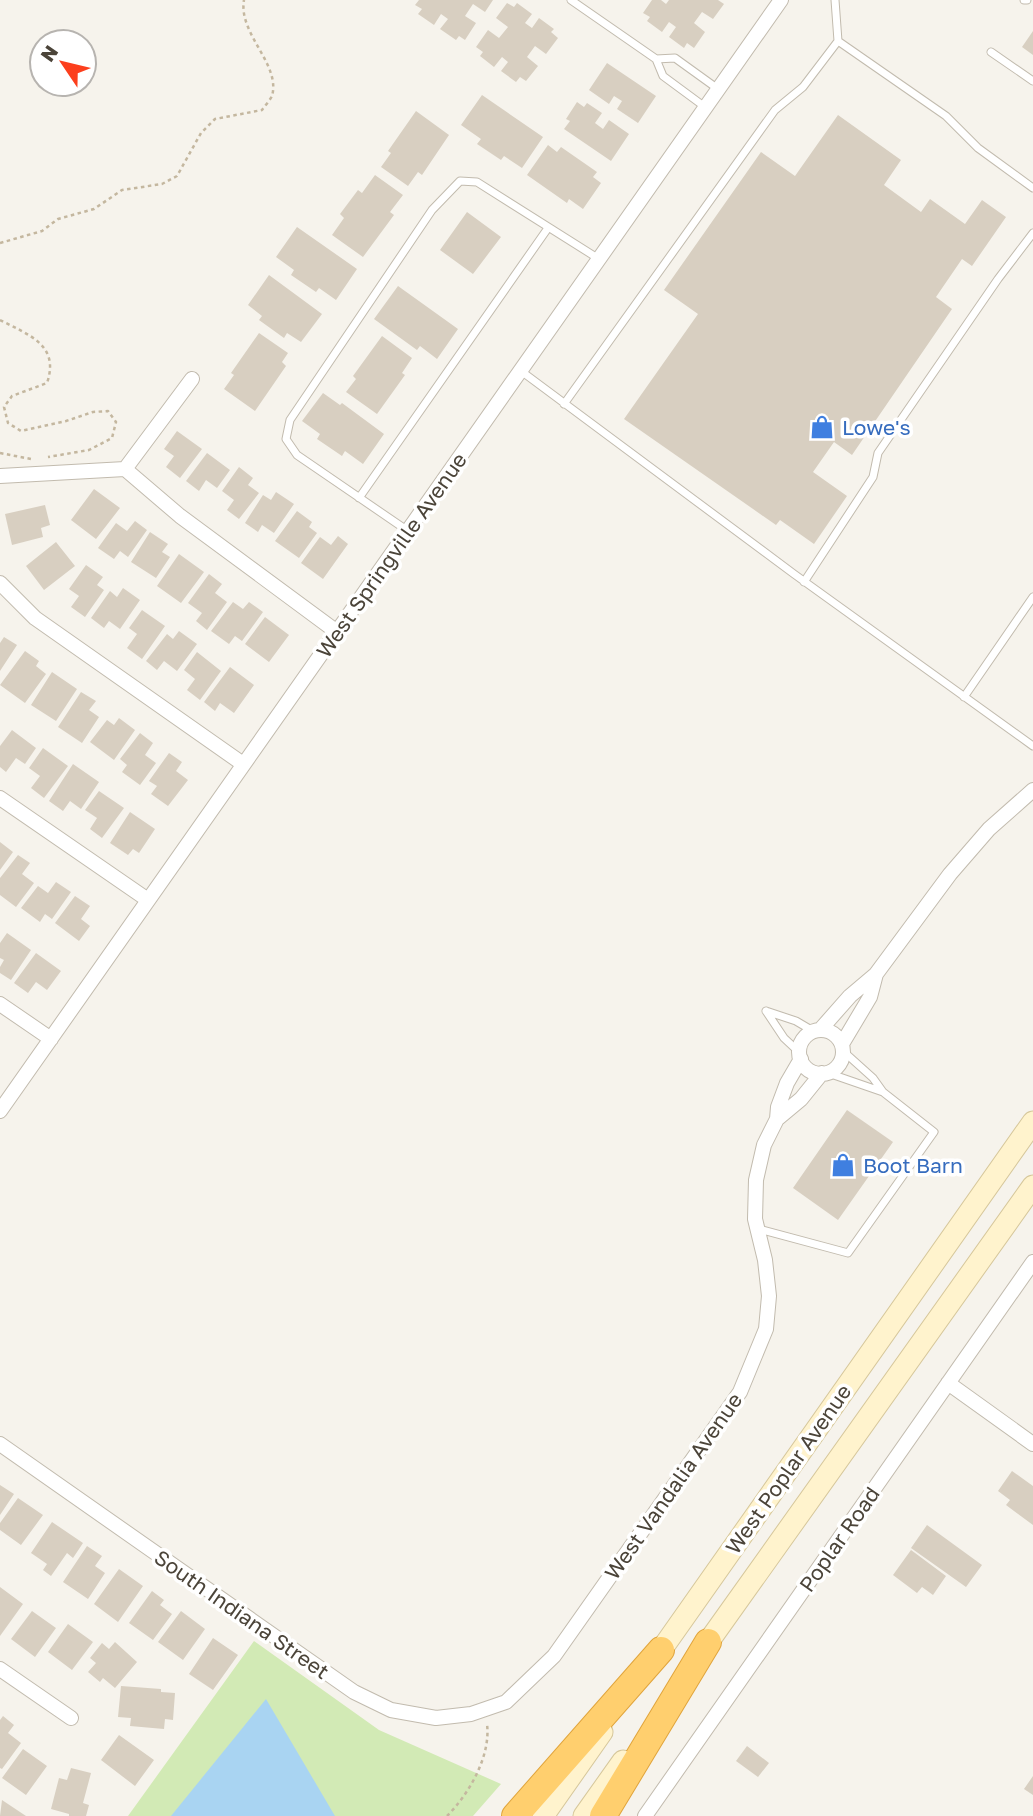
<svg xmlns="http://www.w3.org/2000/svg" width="1033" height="1816" viewBox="0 0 1033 1816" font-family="'Golos Text',sans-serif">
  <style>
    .green { fill: #d2eab5 }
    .water { fill: #a9d4f2 }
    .building { fill: #d8cfc1 }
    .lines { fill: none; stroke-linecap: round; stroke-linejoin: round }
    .service-casing { stroke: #c2bbae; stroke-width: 9 }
    .minor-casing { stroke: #c2bbae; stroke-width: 16 }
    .secondary-casing { stroke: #d6c79b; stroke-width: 23 }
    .motorway-casing { stroke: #e0a43c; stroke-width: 28 }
    .path { stroke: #c4b79f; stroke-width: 2.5; stroke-dasharray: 3.5 3.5; stroke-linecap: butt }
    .service { stroke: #fff; stroke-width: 7 }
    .minor { stroke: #fff; stroke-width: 14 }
    .secondary { stroke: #fff3cd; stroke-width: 21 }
    .motorway { stroke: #ffcf6e; stroke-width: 26 }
    .labels { text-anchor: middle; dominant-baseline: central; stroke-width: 7; stroke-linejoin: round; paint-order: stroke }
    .shop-label { font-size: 21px; fill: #366cbe; stroke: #fff; text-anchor: start }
    .street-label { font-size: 21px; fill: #4b4439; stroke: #fff }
  </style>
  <rect width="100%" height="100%" fill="#f6f3ec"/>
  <path class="green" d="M254,1641L379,1730L501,1784L473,1816H128Z"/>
  <path class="water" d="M266,1699L335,1816H171Z"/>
  <path class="building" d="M419,0H493L485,12L473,4L465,16L476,23L465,40L459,36L456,40L440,29L448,19L441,14L434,25L418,14L422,9L415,5Z
    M652,0H661L666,4L669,0H718L724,4L713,19L702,12L694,23L705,32L694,48L687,43L684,48L669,37L676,27L669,22L662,32L647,21L650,17L643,13Z
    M507,3L514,7L517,3L532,14L525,23L532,28L539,18L554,29L551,32L558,38L546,54L535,46L527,57L538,66L526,81L520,77L516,82L501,71L508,62L502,57L494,67L480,56L483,52L476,47L488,30L499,38L508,27L496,18Z
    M1033,31V55L1022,47Z
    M607,63L656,96L638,123L617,109L622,101L614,96L609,104L589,90Z
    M482,95L543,137L522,168L504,156L501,160L477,144L481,139L461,125Z
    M577,102L584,107L587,103L602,113L595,123L603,129L609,120L629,134L611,161L564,129L570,121L566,119Z
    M416,111L449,135L422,175L418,172L408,186L381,167L391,153L388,151Z
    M838,115L901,160L884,185L921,212L930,199L965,224L982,200L1006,217L972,266L962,259L936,297L952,309L852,455L834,442L813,472L847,496L814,544L780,520L776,525L624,419L698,314L664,290L761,152L795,176Z
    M548,145L557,152L561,147L597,172L593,177L601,183L583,209L569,199L567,203L527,175Z
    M375,175L403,195L390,212L394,215L363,257L332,235L344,218L340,214L358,190L362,193Z
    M467,212L501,237L473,274L440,250Z
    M297,227L357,269L336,300L319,288L316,292L291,275L294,270L276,257Z
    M269,275L322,314L301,342L287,333L284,338L259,320L262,316L248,305Z
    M398,286L458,329L437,359L420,346L417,350L374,319Z
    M259,333L288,353L282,362L286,366L255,411L224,389L234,375L231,373Z
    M382,336L412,358L402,373L405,375L377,414L346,392L356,379L353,376Z
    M323,393L340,405L342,403L384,434L363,464L345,451L342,456L317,439L320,434L302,421Z
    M177,431L202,449L180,478L166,467L174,456L164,449Z
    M207,453L230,470L217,488L206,480L199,491L186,481Z
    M239,467L253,478L248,485L259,493L239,519L227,510L234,500L222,491Z
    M94,489L120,508L96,539L71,520Z
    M276,492L294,504L274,533L262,525L258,532L245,523L263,495L271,500Z
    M45,505L50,525L41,528L43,537L12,545L5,514Z
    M297,511L312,522L309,527L317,533L299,558L275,541Z
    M135,521L147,530L128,557L120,551L114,559L98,548L116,523L127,531Z
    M150,532L168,544L162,552L170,557L156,578L131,562Z
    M338,536L348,544L323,579L301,563L320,537L331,545Z
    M56,542L75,566L44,590L26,566Z
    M179,554L204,572L181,603L157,586Z
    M86,565L103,577L97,585L104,590L85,617L71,607L79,596L69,589Z
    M209,574L222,584L215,593L227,602L207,630L196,621L202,613L188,603Z
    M123,588L140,600L120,629L109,621L104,628L91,618L110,591L117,597Z
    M233,602L243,609L249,602L263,612L242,641L235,636L229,644L211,631Z
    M142,610L165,626L142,659L127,648L137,634L129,628Z
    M265,617L289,635L269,662L245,644Z
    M179,631L197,644L177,671L164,661L157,670L146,661L167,634L173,639Z
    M4,637L17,645L0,671V643Z
    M25,651L39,661L36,666L46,674L25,703L0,685Z
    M197,652L221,671L200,700L187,690L195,679L184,670Z
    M230,667L254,685L234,713L220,703L215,711L204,702Z
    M52,672L77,689L56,721L31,705Z
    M81,692L96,701L89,710L99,717L82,743L58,727Z
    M119,718L135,730L114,760L90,742L107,720L114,725Z
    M12,730L36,748L25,764L16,758L6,772L0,767V746Z
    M140,733L153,743L145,755L156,763L140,785L122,772L127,765L120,759Z
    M43,748L68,766L44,798L31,788L40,776L29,768Z
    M169,753L182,762L176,771L188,780L168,806L151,794L157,786L149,781Z
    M73,764L99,782L81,809L70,801L63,811L49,801Z
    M99,791L124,808L102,838L90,829L97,818L85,810Z
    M130,812L155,829L139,853L133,849L128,855L110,843Z
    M0,842L13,852L0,870Z
    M18,855L30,863L22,874L34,883L16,907L0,895V878Z
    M56,882L71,892L52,919L45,914L40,922L21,908L38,886L48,893Z
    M75,896L90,906L81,919L90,926L79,941L55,923Z
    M7,933L31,950L11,980L0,973V967L4,960L0,958V943Z
    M36,953L61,971L47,990L36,982L28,993L14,983Z
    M847,1110L893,1142L838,1220L793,1188Z
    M1012,1471L1033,1486V1525L1006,1505L1010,1500L998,1491Z
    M0,1485L14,1494L0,1515Z
    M18,1498L43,1515L21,1545L0,1530V1523Z
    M52,1522L83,1543L73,1558L67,1553L51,1576L43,1570L47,1564L31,1553Z
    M927,1525L982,1565L966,1587L911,1548Z
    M87,1546L102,1556L95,1566L105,1573L88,1599L63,1582Z
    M911,1550L946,1576L933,1595L922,1587L917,1593L893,1575Z
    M119,1569L143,1586L118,1622L94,1604Z
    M0,1587L23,1604L0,1636Z
    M152,1591L164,1600L160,1605L172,1614L153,1640L129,1623Z
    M32,1611L56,1628L35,1657L11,1639Z
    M181,1611L205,1629L183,1660L158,1642Z
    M68,1624L93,1642L72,1670L48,1652Z
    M213,1638L238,1655L213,1690L189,1674Z
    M115,1642L137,1662L115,1688L103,1678L100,1682L88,1672L96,1663L90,1658L102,1643L109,1649Z
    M121,1686L161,1689V1692L175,1693L173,1720L165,1719L164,1729L130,1726L131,1718L118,1717Z
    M3,1716L14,1725L8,1733L21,1743L2,1769L0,1768V1720Z
    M119,1735L154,1760L135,1786L101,1760Z
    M747,1746L769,1763L758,1777L736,1761Z
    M23,1749L47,1766L26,1795L2,1778Z
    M71,1768L91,1773L83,1803L89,1805L86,1816H69V1814L51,1809L59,1778L67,1780Z
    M1033,1776V1795L1024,1789Z
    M2,1800L26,1816H0Z"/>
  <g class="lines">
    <g class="service-casing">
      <path id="service" d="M571,0L656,59L663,76L705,107
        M835,0L838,41L946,116L978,148L1033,188
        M1024,0H1027
        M991,52L1033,81
        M656,59L675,58L718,89
        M521,371L794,574L1033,746
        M564,404L775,110L803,87L838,41
        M359,498L548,228
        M408,531L297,455L286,439L290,420L432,210L460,181L477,182L599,259
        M804,582L873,477L878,453L998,279L1033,233
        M964,697L1033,597
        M766,1011L784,1038L800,1053
        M766,1011L796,1021L813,1031
        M828,1073L883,1092
        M759,1229L848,1253L934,1132L883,1092L873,1078L843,1051"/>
    </g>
    <g class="minor-casing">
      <path id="minor" d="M125,469L180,516L337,632
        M0,476L125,469L192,379
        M0,583L35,618L243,764
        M0,798L148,900
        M0,1004L51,1039
        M820,1030L850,996L876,974L950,874L989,829L1033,790
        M799 1052a22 22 0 1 1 44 0a22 22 0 1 1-44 0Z
        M842,1044L870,997L876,974
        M0,1111L781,0
        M777,1119L801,1099L822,1073
        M948,1383L1033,1444
        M0,1444L354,1692L391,1710L436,1718L471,1714L506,1702L554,1656L740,1392L766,1329L769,1296L765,1260L755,1219L756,1180L764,1145L777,1119L778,1107L787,1083L801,1059
        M0,1669L71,1718
        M645,1816L1033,1262"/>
    </g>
    <g class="secondary-casing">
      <path id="secondary" d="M699,1655L1033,1186
        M652,1663L1033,1122
        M543,1816L602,1732
        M584,1816L623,1761"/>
    </g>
    <g class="motorway-casing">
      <path id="motorway" d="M515,1816L661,1650
        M603,1816L708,1642"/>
    </g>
    <path class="path" d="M0,243L42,231L58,219L94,209L122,190L162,184L177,176L201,133L215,119L262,110C265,106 270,100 272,96C281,64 238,34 244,0
      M0,320C29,335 60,345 47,383L12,396L4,407L8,423L21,431L66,421L93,412L108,411L116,422L112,438L89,450L48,457
      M0,453L31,459
      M447,1816C469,1794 491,1756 487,1724"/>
    <use href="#service" class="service"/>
    <use href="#minor" class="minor"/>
    <use href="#secondary" class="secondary"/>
    <use href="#motorway" class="motorway"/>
  </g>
  <defs>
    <g id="shop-bare" transform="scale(1.89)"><path d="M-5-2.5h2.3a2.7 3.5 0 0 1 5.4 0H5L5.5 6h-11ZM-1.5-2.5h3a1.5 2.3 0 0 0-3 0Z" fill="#3f7fe0" stroke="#fff" stroke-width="2.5" paint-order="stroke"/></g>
  </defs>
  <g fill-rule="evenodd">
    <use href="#shop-bare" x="822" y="427"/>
    <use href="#shop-bare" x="843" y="1165"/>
  </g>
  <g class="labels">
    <g class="shop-label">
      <text x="842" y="427">Lowe's</text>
      <text x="863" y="1165">Boot Barn</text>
    </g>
    <g class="street-label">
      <text transform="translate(391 555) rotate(-55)">West Springville Avenue</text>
      <text transform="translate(788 1469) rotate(-55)">West Poplar Avenue</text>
      <text transform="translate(673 1486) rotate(-55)">West Vandalia Avenue</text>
      <text transform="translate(839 1539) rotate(-55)">Poplar Road</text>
      <text transform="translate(242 1614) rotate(35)">South Indiana Street</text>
    </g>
  </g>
  <g transform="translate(63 63) rotate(305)"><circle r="33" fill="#ffffff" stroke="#b7b4b0" stroke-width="2"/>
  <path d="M0-5L12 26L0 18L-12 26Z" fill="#fc3f1d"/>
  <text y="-10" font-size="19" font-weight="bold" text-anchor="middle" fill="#4b4439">N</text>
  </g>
</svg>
